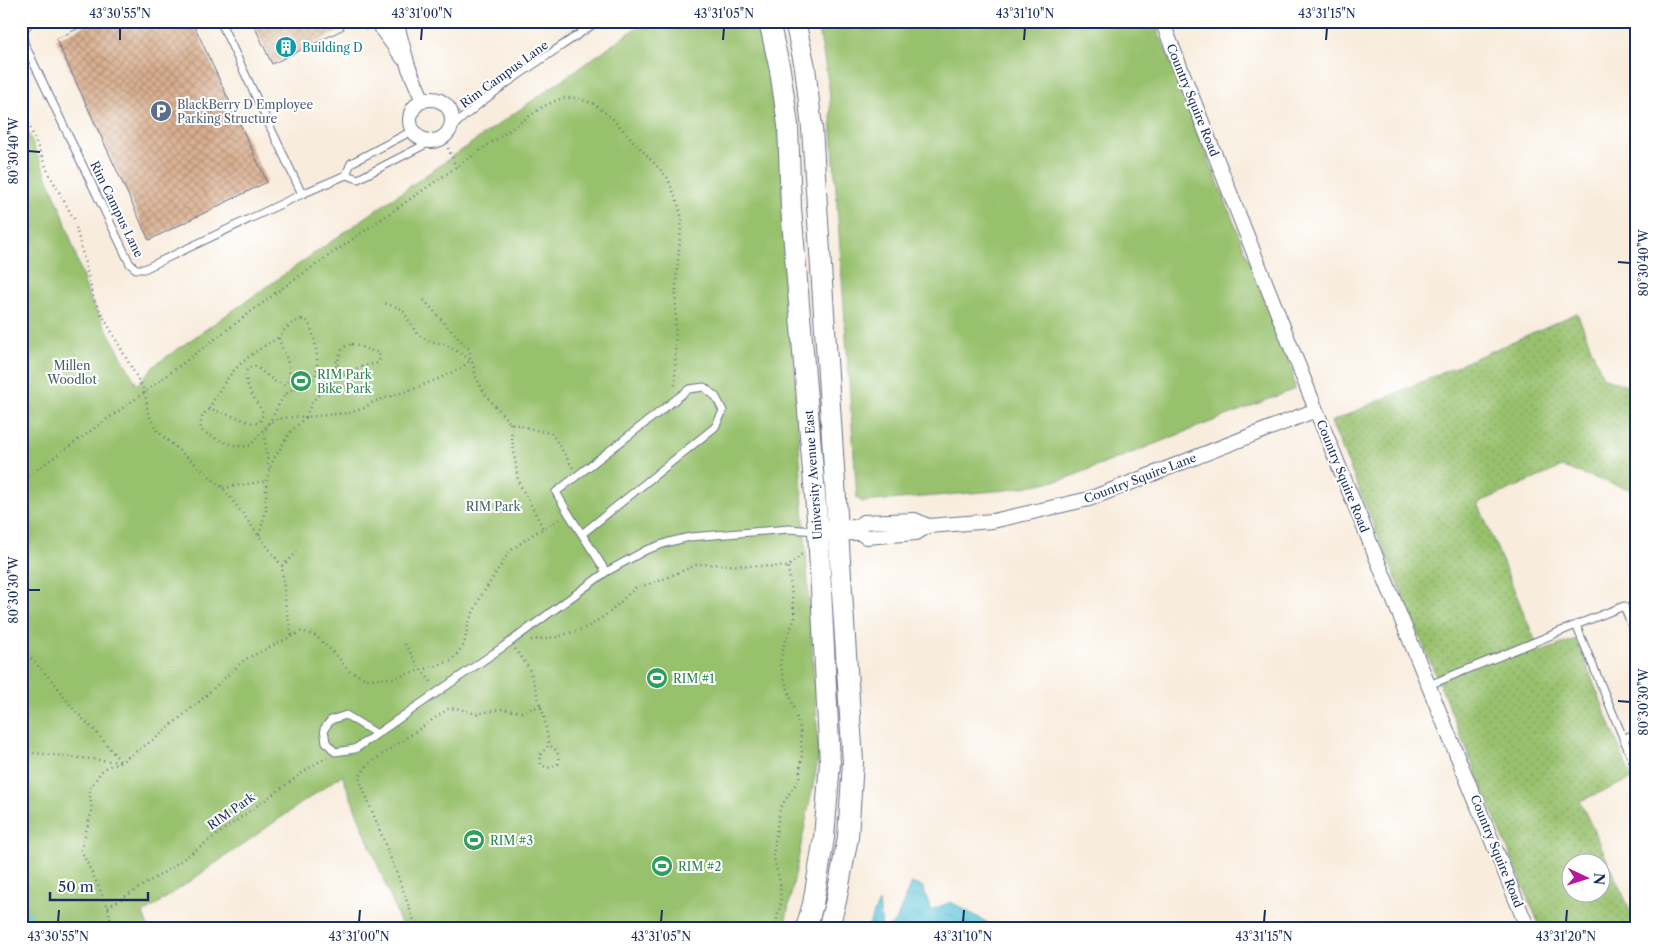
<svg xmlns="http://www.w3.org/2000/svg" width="1658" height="950" viewBox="0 0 1658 950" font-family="'Libre Caslon Text',serif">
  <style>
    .grass { fill: url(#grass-dots); stroke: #5a7866; fill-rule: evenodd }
    .park { fill: #98c16d; stroke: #5a7866 }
    .water { fill: url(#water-ripples); stroke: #3a799a }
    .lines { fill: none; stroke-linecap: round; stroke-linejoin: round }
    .stream { stroke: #59c3d5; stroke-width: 4 }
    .building { fill: url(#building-cross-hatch) }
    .lane-casing { stroke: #68718a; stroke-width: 9 }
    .street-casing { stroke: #68718a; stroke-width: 16 }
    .secondary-casing { stroke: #68718a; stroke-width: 22 }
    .path { stroke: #68718a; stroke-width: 2.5; stroke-dasharray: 1 4; stroke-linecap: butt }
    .lane { stroke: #fff; stroke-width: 7 }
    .street { stroke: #fff; stroke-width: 14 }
    .secondary { stroke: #fff; stroke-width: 20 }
    .ticks { fill: none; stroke: #1b2f5e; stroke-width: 2 }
    .labels { text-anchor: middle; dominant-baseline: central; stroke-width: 4; stroke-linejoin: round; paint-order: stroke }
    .culture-label { font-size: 12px; fill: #0d838f; stroke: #fff; text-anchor: start }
    .street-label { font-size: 12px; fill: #1b2f5e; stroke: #fff }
    .service-label { font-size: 12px; fill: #4e5e75; stroke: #fff; text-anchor: start }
    .park-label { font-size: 12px; fill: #476263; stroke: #fff }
    .leisure-label { font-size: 12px; fill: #27864d; stroke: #fff; text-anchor: start }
    .neatline { fill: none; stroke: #1b2f5e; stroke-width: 2 }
    .ticks-label { font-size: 12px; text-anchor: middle; fill: #1b2f5e }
  </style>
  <defs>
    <pattern id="grass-dots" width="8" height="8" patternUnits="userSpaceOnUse" patternTransform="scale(1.25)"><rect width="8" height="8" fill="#98c16d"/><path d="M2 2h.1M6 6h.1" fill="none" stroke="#7b9d5d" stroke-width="1.8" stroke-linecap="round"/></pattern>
    <pattern id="water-ripples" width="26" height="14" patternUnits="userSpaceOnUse" patternTransform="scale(1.25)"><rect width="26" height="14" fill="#59c3d5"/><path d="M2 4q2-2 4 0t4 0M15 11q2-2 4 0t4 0" fill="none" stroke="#499fb0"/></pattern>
    <pattern id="building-cross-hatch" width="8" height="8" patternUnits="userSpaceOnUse" patternTransform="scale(1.25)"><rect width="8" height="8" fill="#d9ae8d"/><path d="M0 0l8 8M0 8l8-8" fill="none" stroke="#af8e76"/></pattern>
  </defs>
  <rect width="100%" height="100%" fill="#fff"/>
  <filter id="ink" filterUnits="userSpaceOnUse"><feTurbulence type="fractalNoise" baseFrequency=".02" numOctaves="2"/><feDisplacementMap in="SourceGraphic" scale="10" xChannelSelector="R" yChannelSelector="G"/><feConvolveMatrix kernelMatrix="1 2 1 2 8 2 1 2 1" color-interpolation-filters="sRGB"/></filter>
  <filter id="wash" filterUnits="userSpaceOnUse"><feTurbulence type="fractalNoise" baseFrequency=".0096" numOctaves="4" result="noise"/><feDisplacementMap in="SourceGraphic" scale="20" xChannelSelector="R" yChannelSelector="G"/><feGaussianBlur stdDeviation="1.12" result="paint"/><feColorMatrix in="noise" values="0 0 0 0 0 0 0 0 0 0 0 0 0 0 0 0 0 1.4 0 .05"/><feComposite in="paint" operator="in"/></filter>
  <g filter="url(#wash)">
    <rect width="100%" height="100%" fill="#f8ecdc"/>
    <path class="grass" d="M1577,313L1603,377L1637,390V492L1562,467L1478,503L1540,652L1576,639L1632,779L1580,801L1637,925V929H1541L1331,422ZM1570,862H1600V892H1570Z"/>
    <path class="park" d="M646,21H763L778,117L819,756L784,929H403L342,775L143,914L149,929H21V116L62,212L89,297L137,385L155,365Z
      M815,21H1154L1292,369L1295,389L1065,479L1007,490L862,502L857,498L829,87L821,41Z"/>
    <path class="water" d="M911,883L923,887L931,910L951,902L988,923L989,929H886L896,921Z
      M879,902L882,929H867Z"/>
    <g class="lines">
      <path class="stream" d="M21,907L28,914L38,929"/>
    </g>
    <g id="blocks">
      <path class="building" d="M94,21H192L267,182L149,240L56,39Z
        M252,21H341L344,29L272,64Z"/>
    </g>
  </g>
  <g filter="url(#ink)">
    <use href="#blocks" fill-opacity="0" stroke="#68718a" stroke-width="1"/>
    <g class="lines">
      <g class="lane-casing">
        <path id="lane" d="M33,21C23,26 23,33 24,43L130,264L136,269H144L302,194L346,175L358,179L430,142
          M220,21L302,194
          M449,130C494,88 548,56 598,21
          M346,175L351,163L412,131
          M582,534L715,427L723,411L716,397L704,387L689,389L556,492C571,520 590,545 606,572
          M1576,625L1624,606L1637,639
          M1429,685L1576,625L1637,771
          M377,734L346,715L331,720L324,729L326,742L335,752L355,749L510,642L606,572L646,550L669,542L690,537L789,529L815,531
          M1623,739L1637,733"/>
      </g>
      <g class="street-casing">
        <path id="street" d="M379,21L383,31L403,58
          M396,21L408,66L423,101
          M1162,21L1316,410L1528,929
          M410 120a21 21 0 1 1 42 0a21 21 0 1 1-42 0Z
          M928,526L915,520L863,522L856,530L866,537L916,533L928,526L993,521L1089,499L1316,410"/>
      </g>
      <g class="secondary-casing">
        <path id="secondary" d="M769,21L780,70L788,125L791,208L818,531L830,763L824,838L813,904L806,929
          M795,21L805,67L812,128L853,762L848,837L836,901L828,929
          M825,531L856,530"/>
      </g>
      <path class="path" d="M353,21L369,31
        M21,105L48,172L74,219L94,300L145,392L148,413L158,432L223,488L282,566
        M448,148L456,167
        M424,300L445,324L469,349L476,377L485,394L510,423L552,434L573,468
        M302,319L307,321C314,328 321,368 315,376C309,385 297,385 289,392C279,399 277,411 270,421C265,429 257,437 251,445C237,450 213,438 201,430C200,421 201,413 211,409L253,423H258L261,420L263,413C257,401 240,382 248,368L255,366L274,381L285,385C296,373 284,353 279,340C281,329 292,323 302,319Z
        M352,344L379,353L380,359L378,363C371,365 364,365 358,368C354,369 350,372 347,372C331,373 339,353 344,347Z
        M336,361L335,371L338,376
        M209,409C230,369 241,360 279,337
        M510,423L518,481L543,528
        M269,469C267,461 262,430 268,424C276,417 297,416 306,417C314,391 324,395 338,376H345L347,372
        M21,481L145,392L281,289L544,106L562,98H576L594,104L612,118L667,177L677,201L682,218L676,282L675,388
        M223,488L266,481
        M259,535L266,510V481L273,460L291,431L306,417L348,413L364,408L373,402L416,388L440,378L459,369L471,360L445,344L429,341L417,334L402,309L384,303
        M292,635L286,609L282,566L297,552
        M531,640L557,637L588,627L610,612L635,588L659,581L698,564L788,567L802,554
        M405,644L421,670L433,684
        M21,647L55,684L74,710L96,732L121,762
        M515,649L529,668L544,717L549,745L540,755L541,765L548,768L558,764C559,754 558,750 549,745
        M21,747L25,752L119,762
        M108,907L168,870L312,766L327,757
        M112,929L108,907L81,850L92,810L89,789L104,768L121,762L157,737L200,701L244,660L302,631L316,636L336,655L349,671L367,679L394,678L451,661L464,645L469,621L481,596L510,551L532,535L560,519
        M417,929L397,874L359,778L367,765L448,709L456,708L476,714L501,709L521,712L541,706
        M774,929L781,903L780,882L773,855L780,808L799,779L802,753L800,728L780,664L784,644L795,618L788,567"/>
      <use href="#lane" class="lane"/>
      <use href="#street" class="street"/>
      <use href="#secondary" class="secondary"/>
    </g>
  </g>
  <path class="ticks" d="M120,40V28M421,40L422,28M723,40L724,28M1024,40L1025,28M1326,40L1327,28M28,151L40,152M1618,262L1630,263M28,590H40M1618,701L1630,702M58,922L59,910M359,922L360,910M661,922L662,910M963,922L964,910M1264,922L1265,910M1566,922L1567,910"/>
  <defs>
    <g id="building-disc" transform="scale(1.125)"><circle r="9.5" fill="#0f9aa8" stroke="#fff"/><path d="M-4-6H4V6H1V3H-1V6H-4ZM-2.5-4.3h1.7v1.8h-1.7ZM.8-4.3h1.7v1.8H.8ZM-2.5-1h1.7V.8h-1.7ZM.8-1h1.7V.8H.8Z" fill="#fff"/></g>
    <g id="parking-disc" transform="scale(1.125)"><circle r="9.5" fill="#5c6f8a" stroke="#fff"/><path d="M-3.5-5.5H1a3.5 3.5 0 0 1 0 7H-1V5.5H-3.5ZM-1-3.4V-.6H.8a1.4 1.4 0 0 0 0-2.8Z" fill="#fff"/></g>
    <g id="stadium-disc" transform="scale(1.125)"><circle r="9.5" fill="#2e9e5b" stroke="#fff"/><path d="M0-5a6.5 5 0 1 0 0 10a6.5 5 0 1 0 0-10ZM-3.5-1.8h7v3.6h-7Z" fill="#fff"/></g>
  </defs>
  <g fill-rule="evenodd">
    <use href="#building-disc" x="286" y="47"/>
    <use href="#parking-disc" x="161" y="111"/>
    <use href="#stadium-disc" x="301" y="381"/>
    <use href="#stadium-disc" x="657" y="678"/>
    <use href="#stadium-disc" x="474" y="840"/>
    <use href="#stadium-disc" x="662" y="866"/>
  </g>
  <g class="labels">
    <g class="culture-label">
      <text x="302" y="47">Building D</text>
    </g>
    <g class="street-label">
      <text transform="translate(504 74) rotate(-36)">Rim Campus Lane</text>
      <text transform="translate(1193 100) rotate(68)">Country Squire Road</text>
      <text transform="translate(117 209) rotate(64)">Rim Campus Lane</text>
      <text transform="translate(813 475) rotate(-94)">University Avenue East</text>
      <text transform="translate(1343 476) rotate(68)">Country Squire Road</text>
      <text transform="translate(1140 478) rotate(-21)">Country Squire Lane</text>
      <text transform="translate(231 811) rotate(-35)">RIM Park</text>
      <text transform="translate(1497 851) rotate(68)">Country Squire Road</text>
    </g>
    <g class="service-label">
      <text x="177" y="104">BlackBerry D Employee<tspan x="177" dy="14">Parking Structure</tspan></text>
    </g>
    <g class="park-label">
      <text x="72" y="365">Millen<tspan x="72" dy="14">Woodlot</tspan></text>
      <text x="493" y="506">RIM Park</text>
    </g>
    <g class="leisure-label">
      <text x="317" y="374">RIM Park<tspan x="317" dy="14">Bike Park</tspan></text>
      <text x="673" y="678">RIM #1</text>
      <text x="490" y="840">RIM #3</text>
      <text x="678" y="866">RIM #2</text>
    </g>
  </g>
  <rect width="1658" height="950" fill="none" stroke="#fff" stroke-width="55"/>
  <g transform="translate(1586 878) rotate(94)"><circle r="24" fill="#ffffff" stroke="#a4acbf"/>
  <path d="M0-4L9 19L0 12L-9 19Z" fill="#b5179e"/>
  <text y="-8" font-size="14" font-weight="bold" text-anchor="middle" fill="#1b2f5e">N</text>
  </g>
  <path d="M50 892v8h98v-8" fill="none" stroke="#1b2f5e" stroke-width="2.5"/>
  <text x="58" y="892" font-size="15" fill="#1b2f5e" stroke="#ffffff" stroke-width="4" paint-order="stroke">50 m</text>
  <rect x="28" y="28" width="1602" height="894" class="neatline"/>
  <g class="ticks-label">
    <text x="120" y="18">43°30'55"N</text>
    <text x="422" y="18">43°31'00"N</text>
    <text x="724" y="18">43°31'05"N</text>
    <text x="1025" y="18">43°31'10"N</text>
    <text x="1327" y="18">43°31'15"N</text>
    <text transform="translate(14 151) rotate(-90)" y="4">80°30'40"W</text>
    <text transform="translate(1644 263) rotate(-90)" y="4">80°30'40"W</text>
    <text transform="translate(14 590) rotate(-90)" y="4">80°30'30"W</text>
    <text transform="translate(1644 702) rotate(-90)" y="4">80°30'30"W</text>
    <text x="58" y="941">43°30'55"N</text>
    <text x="359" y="941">43°31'00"N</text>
    <text x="661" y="941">43°31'05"N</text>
    <text x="963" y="941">43°31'10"N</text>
    <text x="1264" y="941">43°31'15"N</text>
    <text x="1566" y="941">43°31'20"N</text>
  </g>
</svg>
